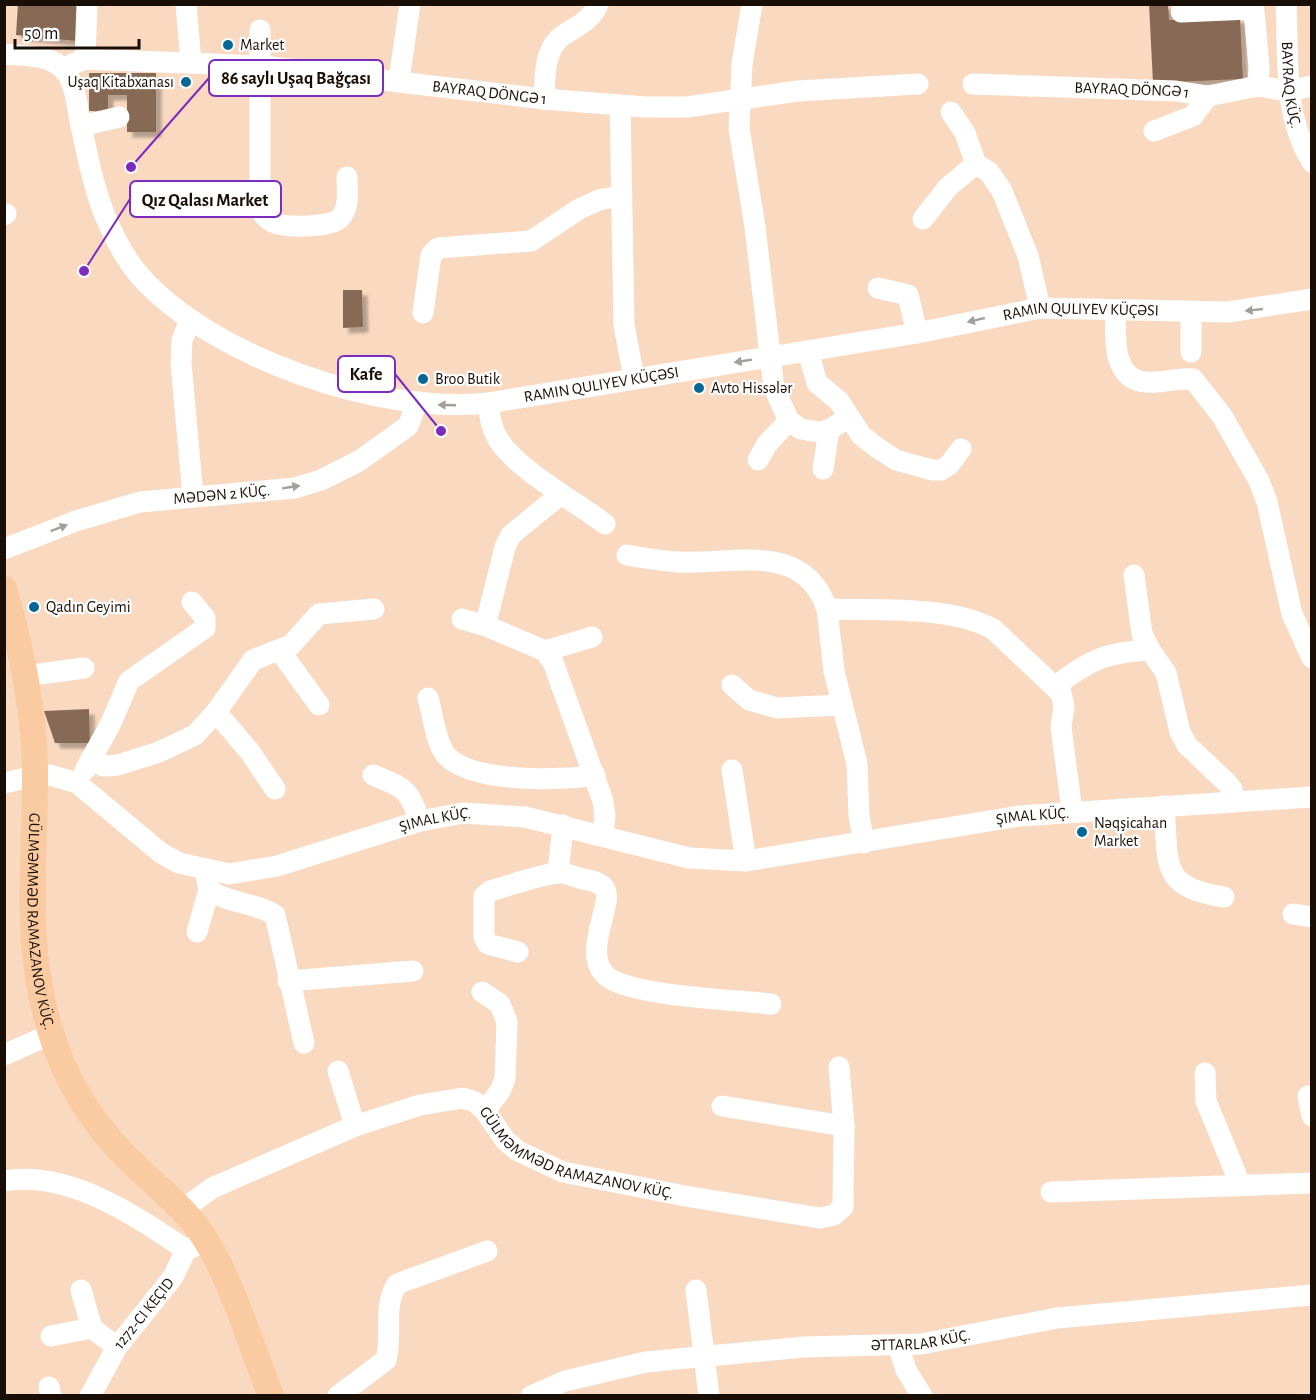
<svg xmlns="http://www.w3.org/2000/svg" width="1316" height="1400" viewBox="0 0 1316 1400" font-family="'Alegreya Sans',sans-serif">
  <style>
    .building { fill: #876b55; filter: url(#shadow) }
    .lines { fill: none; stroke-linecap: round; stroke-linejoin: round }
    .minor { stroke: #fff; stroke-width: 21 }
    .major { stroke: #facaa1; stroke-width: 26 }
    .oneway { fill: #a39f9b }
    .poi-dot { fill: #056796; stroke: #fff; stroke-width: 2 }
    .labels { text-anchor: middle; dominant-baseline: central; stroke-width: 4.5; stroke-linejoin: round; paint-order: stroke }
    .poi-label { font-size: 16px; fill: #190e06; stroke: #fff; text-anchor: start }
    .street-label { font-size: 16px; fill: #190e06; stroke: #fff }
    .leader { fill: none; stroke: #7b2cbf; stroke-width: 2 }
    .callout-dot { fill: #7b2cbf; stroke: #fff; stroke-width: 2 }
    .callout { fill: #fff; stroke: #7b2cbf; stroke-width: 2 }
    .callout-label { font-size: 18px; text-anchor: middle; font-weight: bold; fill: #190e06 }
  </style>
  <defs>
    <filter id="shadow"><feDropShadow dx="5.5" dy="5.5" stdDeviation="1.5" flood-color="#0004"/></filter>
  </defs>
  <rect width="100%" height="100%" fill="#fad9c1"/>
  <path class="building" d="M18,4H79L76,41L16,35Z
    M1149,4H1168L1169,20L1240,17L1243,79L1153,83Z
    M89,73H156V132H127V95H108V111H89Z
    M343,290H362L363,327L343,328Z
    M89,709L90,743H55L44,711Z"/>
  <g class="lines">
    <g class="minor">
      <path d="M186,4L191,63"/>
      <path d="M752,4L742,64L739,128L755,227L774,388L789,421L801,429L818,432L829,430L849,417"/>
      <path id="s1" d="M1286,4C1289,60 1282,113 1312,162"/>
      <path d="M1181,12L1250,9L1254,11L1259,67L1258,86"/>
      <path d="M260,30V208C263,214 265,218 272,222C285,228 331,228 340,218C350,208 347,190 347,177"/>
      <path id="s2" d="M4,54C23,56 51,54 64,70C75,82 77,105 80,121C87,153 93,187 106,218C114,237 126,260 140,276C213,358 381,415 488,403L917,333L1040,308L1228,312L1312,299"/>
      <path d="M85,59L87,4"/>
      <path id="s3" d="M63,68L85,59L262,66L544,99L645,107H687L798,91L918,84"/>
      <path d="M399,80L410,4"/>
      <path id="s4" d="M973,84L1176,91L1208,96L1258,86L1288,91L1312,86"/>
      <path d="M544,99C545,83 544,63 552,48C562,28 588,29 598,4"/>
      <path d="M620,106L624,325L634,378"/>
      <path d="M951,112L965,133L976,164L989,172L1002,191L1028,256L1040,308"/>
      <path d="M81,126L119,117"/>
      <path d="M1154,131L1193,116L1208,96"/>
      <path d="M4,214H6"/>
      <path d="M923,219L948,187L976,164"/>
      <path d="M878,288L908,295L917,333"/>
      <path d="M1116,310C1115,335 1111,380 1147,382C1163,384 1178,377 1193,379L1222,416L1259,481L1267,502L1292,614L1312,658"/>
      <path d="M423,313L431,255L438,248L531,241L579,209L599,200L620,196"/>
      <path d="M1191,314V352"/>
      <path d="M190,320L182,340L181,363L193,496"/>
      <path d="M808,351L817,383L839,401L861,435L876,447L896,460L932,470H941L949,465L961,449"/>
      <path d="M488,403C490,416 491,428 498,439C516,469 576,502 605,524"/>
      <path d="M758,460L767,444L789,421"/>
      <path d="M823,469L829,430"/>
      <path d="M561,494L511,535L505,547L487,619L489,627L545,651L553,662L603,801L605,816L603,836"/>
      <path id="s5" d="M4,549L76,521L140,502L295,488L321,480L359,461L408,426L417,403"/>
      <path d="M627,555C644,558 661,561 678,562C732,565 804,540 827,609L834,671L857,764L859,816L864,843"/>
      <path d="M1134,575L1142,634L1150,650L1166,673L1180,732L1187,745L1227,783L1232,789L1234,801"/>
      <path d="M827,609C877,611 948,605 993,629L1061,693L1064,706L1061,727L1072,811"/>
      <path d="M462,619L489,627"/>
      <path d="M280,651L319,705"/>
      <path d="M545,651L592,637"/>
      <path d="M25,676L84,668"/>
      <path d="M732,685L749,700L777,708L841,705"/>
      <path d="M1056,686C1089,660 1107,652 1150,650"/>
      <path d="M428,698C433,714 435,742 446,755C470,783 561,781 595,775"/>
      <path d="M216,712L250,752L275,789"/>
      <path d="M92,760L104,766L118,765L159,752L195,735L216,712L253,660L291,645L319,614L374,609"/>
      <path d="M85,770L110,725L129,681L205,628V618L192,602"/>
      <path d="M732,770L746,861"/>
      <path d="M373,775C406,789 407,787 420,821"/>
      <path id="s6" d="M4,783L35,776L50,775L77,783L161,853L179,863L229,874L277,866L420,821L463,813L525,817L689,858L746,861L1019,816L1312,797"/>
      <path d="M1164,806C1169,863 1158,887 1224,897"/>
      <path d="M205,871L209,890C229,904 255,902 275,915L304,1043"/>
      <path d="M558,873L563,825"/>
      <path d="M1293,914L1312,917"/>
      <path d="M197,932L209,890"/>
      <path d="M518,952L488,944L484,937V896L490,891C512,885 535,876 557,873C565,872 575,877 583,879C590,880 600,882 604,888C616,902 578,956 609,978C635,996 736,1000 771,1004"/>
      <path d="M288,981L413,971"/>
      <path d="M482,992L500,1004L507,1022L505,1079L500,1091L485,1111"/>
      <path d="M4,1055L51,1034"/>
      <path d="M338,1071L355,1126"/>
      <path d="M1205,1073L1206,1101L1236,1174L1237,1186"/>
      <path d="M1308,1096L1312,1116"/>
      <path d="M722,1106L844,1126"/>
      <path d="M4,1181C69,1170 136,1216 186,1250"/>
      <path d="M1051,1192L1312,1183"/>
      <path id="s7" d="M181,1211L212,1188L355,1126L420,1105L463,1098L475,1102L485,1111L505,1140L518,1151L563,1172L685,1196L820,1218L834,1215L843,1207L844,1126L839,1067"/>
      <path d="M81,1290L92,1328L117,1347"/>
      <path d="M696,1290L709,1396"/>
      <path d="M51,1336L92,1328"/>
      <path d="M898,1345L906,1370L922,1396"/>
      <path d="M49,1387L51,1396"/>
      <path id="s8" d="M90,1396L117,1347L173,1277L186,1250L198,1245"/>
      <path d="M338,1396L386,1360C393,1334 382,1308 397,1284L487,1251"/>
      <path id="s9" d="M531,1396L565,1381L646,1362L804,1347L921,1344L1057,1318L1312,1295"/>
    </g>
    <path class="major" id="s10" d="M4,589C22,650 35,713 35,777C35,867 23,944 51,1033C65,1079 91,1121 125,1156C147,1178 173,1198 193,1222C226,1261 251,1346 271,1396"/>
  </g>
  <defs><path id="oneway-solid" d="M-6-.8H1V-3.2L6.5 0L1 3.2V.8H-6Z" transform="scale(1.5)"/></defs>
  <g class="oneway">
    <use href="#oneway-solid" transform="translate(1254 310) rotate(174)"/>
    <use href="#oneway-solid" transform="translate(976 320) rotate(167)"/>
    <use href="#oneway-solid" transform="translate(743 361) rotate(171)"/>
    <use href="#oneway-solid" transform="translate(447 405) rotate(-178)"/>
    <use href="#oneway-solid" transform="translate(291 487) rotate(-9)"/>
    <use href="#oneway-solid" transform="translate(59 528) rotate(-21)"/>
  </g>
  <g class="poi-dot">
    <circle cx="228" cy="45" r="6"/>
    <circle cx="186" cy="82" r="6"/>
    <circle cx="423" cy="379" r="6"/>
    <circle cx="699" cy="388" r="6"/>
    <circle cx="34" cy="607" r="6"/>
    <circle cx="1082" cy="832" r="6"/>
  </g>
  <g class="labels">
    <g class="poi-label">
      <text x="240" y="45">Market</text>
      <text x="174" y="82" text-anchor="end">Uşaq Kitabxanası</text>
      <text x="435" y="379">Broo Butik</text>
      <text x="711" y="388">Avto Hissələr</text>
      <text x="46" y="607">Qadın Geyimi</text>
      <text x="1094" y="823">Nəqşicahan<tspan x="1094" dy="18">Market</tspan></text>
    </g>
    <g class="street-label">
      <text stroke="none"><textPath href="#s1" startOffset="81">BAYRAQ KÜÇ.</textPath></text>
      <text stroke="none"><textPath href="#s4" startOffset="159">BAYRAQ DÖNGƏ 1</textPath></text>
      <text stroke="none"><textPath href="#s3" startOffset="430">BAYRAQ DÖNGƏ 1</textPath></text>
      <text stroke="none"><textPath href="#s2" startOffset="1268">RAMIN QULIYEV KÜÇƏSI</textPath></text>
      <text stroke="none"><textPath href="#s2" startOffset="782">RAMIN QULIYEV KÜÇƏSI</textPath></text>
      <text stroke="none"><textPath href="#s5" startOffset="226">MƏDƏN 2 KÜÇ.</textPath></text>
      <text stroke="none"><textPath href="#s6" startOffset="1077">ŞIMAL KÜÇ.</textPath></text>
      <text stroke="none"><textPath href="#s6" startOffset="470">ŞIMAL KÜÇ.</textPath></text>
      <text stroke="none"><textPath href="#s10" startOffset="336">GÜLMƏMMƏD RAMAZANOV KÜÇ.</textPath></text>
      <text stroke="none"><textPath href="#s7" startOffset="438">GÜLMƏMMƏD RAMAZANOV KÜÇ.</textPath></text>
      <text stroke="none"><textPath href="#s8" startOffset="99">1272-CI KEÇID</textPath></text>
      <text stroke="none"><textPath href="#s9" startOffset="396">ƏTTARLAR KÜÇ.</textPath></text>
    </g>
  </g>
  <path class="leader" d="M131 167L209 78M84 271L130 199M441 431L395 374"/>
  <g class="callout-dot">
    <circle cx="131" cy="167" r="6"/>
    <circle cx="84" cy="271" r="6"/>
    <circle cx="441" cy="431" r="6"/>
  </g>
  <g class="callout">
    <rect x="209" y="60" width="174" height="36" rx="6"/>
    <rect x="130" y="181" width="151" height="36" rx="6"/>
    <rect x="338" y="356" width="57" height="36" rx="6"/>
  </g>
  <g class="callout-label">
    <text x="296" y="84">86 saylı Uşaq Bağçası</text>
    <text x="205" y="206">Qız Qalası Market</text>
    <text x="366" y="380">Kafe</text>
  </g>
  <rect width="1316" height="1400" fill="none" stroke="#190e06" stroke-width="12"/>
  <path d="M15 39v9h124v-9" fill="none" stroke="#190e06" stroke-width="3"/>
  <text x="24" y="39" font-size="18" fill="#190e06" stroke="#ffffff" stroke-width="4.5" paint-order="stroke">50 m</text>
</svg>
